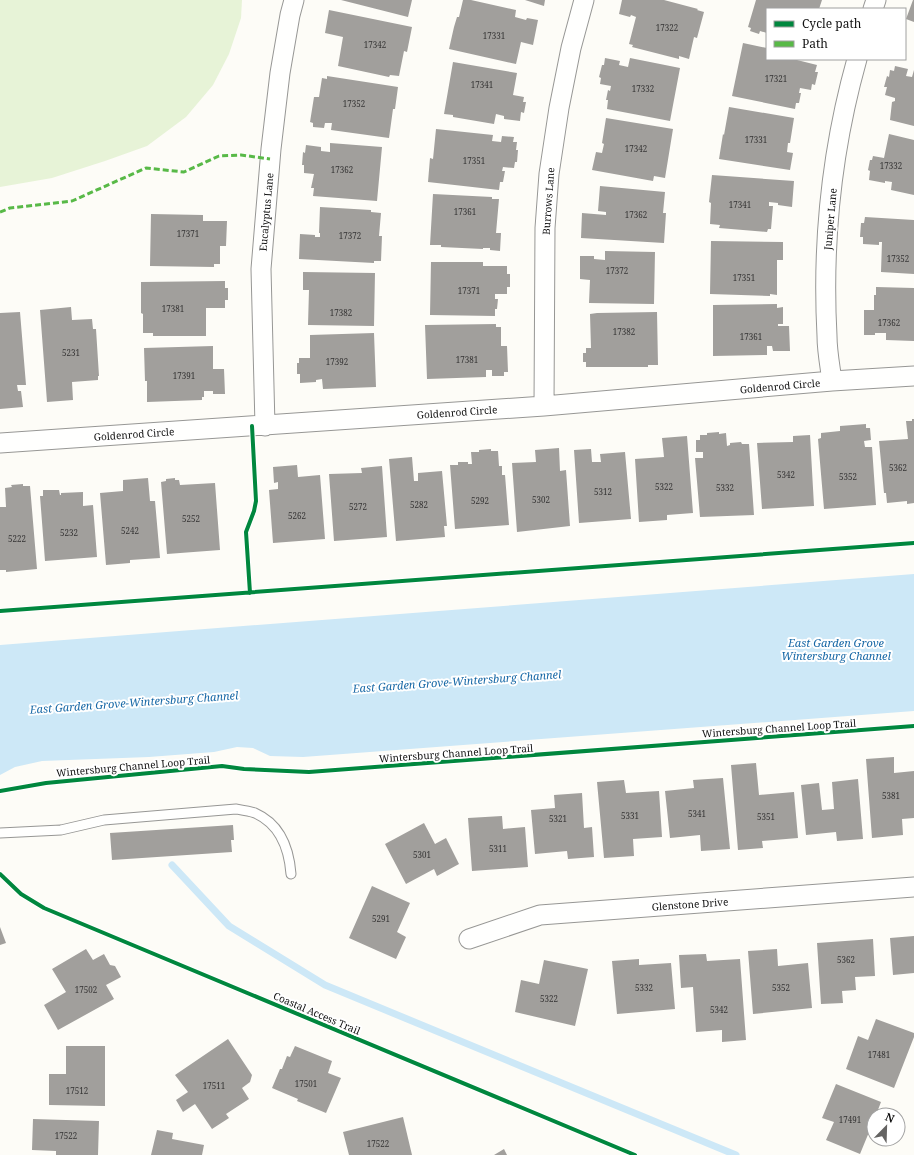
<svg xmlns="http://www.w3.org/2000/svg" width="914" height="1155" viewBox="0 0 914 1155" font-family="'Noto Serif',serif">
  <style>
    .green { fill: #e7f3d7 }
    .water { fill: #cde8f7 }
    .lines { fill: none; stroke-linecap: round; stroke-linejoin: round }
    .stream { stroke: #cde8f7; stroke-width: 7 }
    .building { fill: #a19f9c }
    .service-casing { stroke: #979795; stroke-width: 11 }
    .minor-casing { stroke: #979795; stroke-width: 21 }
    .service { stroke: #fffffe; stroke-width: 9 }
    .minor { stroke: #fffffe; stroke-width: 19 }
    .quiet { stroke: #58b947; stroke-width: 3; stroke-dasharray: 6 3; stroke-linecap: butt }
    .cycleway-casing { stroke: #fff; stroke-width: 6 }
    .cycleway { stroke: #00873e; stroke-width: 4 }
    .labels { text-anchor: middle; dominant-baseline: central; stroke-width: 4; stroke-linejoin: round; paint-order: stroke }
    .number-label { font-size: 8px; fill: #353434 }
    .street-label { font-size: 10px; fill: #111; stroke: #fff }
    .water-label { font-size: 11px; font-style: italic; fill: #1768a6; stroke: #fff }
  </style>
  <rect width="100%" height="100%" fill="#fdfcf7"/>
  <path class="green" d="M0,0H242L241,18L229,54L213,85L186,117L147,146L105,161L52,178L0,187Z"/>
  <path class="water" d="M914,574V711L303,757L270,756L253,748L237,747L214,752L149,757L42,761L15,767L0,775V645Z"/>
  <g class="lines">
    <path class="stream" d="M172,865L229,926L325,985L736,1155"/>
  </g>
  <path class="building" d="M341,0H412L408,17Z
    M463,0H471L516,10L515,17L526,20L527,18L538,20L533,45L521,42L516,64L449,49L454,27L457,17H459Z
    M525,0H545L544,6Z
    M622,0H664L698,9L697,10L704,12L697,38L694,37L689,59L679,56V59L632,47L633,45L629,44L636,17L631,15L630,17L619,14Z
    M756,0H822L819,9H767V33L760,31L759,34L750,31L751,28L748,27Z
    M913,0H914V22L906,19Z
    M329,10L412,27L407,52L404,51L399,76L390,75L389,77L338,66L343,37L325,33Z
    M743,43L767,48V59H793L817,65L815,72H818L815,85L812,84L811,90L800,88L799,93H801L799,103H796L795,109L732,96Z
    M605,58L620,61L619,65L628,67L630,58L680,68L670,121L607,109L608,100H606L608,90L610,91L611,86L600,84L601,78L599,77L602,65H604Z
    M453,62L517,73L513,95L524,97L523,102H526L524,113L521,112L520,121L504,119V116L496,114L494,124L453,117V115L444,114Z
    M895,66L908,69L906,76L912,77L914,70V126L890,120L892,102L895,101V98L885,95L887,87H884L887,76L889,77L890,70L894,71Z
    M327,76L398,87L395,109H393L389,138L331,130L332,123H325L324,128L313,127V123L310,122L314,97H319L322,78L327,79Z
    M729,107L794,118L790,143H788L787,152L793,153L790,170L719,159L723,134L724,135Z
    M606,118L673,129L665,178L654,176L653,181L592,170L596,152L602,153L604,144L602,143Z
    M436,129L493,135L492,141L501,142L502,136L514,137L513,142H517L516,150H518L517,162H515L514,168L503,167L502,171H505L503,182H500L499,190L428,182L430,158L433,159Z
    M889,134L914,140V195L891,190L892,182L885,181V183L869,180L870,171L868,170L870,160H872L873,156L884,158Z
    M330,143L382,147L377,201L313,196L314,188H311L314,174L304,173V165H302L303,152L305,153L306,145L321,147V151L330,152Z
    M712,175L794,181L792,207L778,205V203L769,202V206H773L771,229H768L767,232L719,228L720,225L710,224L711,203L709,202Z
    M600,186L665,192L663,213H666L664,243L581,238L582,213L606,215V212L598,211Z
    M433,194L492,197V199H499L496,233H501L500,251L490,250V248H483V249L441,247V245H430Z
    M320,207L371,210V212L381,213L379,236H382L381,261H374V263L299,259L300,234L315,235V237H320V233H319Z
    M151,214L203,215V221H227L226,246H220V264H214V267L150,266Z
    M865,217L914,220V274L881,272L882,242H879V245L863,244V237H860L861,223H864Z
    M711,241L783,242V260H777V295L770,294V296L710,294Z
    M605,251L655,252L654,304L589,303L590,280L580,279V256H594V259L605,260Z
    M431,262H483V266H507V274H510V287H507V294H495V299H498L497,309H495V316L430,315Z
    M303,272L375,273L374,326L308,325L309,290H303Z
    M225,281V288H228V300H225V308H206V336H153V333H143V314L141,313V282Z
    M876,287L914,288V341L886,340V333H875V335H864V310H874V295H876Z
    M777,304V308L783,307V324H778V326H789L790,351H773L772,346H767V355L713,356V305Z
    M71,307L72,320L92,319L93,329H96L99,376H98V380L72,382L73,400L47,402L40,310Z
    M20,312L26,385H17L18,391H21L23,407L0,409V313Z
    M657,312L658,365H648V367H586V362H583V353H586V348H591L590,314L597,313Z
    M496,324V327H501V346H507L508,372H504V376H492V370H486V377L427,379L425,325Z
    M374,333L376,387L323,389L322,379L316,380V382L300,383V374H297V363H299V358H310V335Z
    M213,346V369H224L225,394H213V391H204V397H202V400L147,402V381H145L144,348Z
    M912,419H914V503L907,504V501L887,503L886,493H884L879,441L908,439L906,421H912Z
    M866,424V428H870L871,440L864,441L865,447H872L876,505L824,509L818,439L821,438V433L840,431V426Z
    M719,432V434L726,433L727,446L730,445V443L741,442L742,444H749L754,515L700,517L695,458H703V452H696V440H700V435H707V433Z
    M810,435L814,506L762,509L757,443L793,442V436Z
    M687,436L693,513L667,515V520L639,522L635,459L664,457L662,438Z
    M559,448L560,471L566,470L570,526L517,532L512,463L536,462L535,450Z
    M491,449V451H498L499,466H502V475H505L509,525L455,529L450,465H458V462H468V464H472L471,452H479V450Z
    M591,449L592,462H601L600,454L625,452L631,519L579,523L574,450Z
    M412,457L414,481H418V473L442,471L447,526H444L445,537L396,541L389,459Z
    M297,465L298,477L320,475L325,539L273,543L269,490L278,489V482L274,483L273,467Z
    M382,466L387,537L334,541L329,474L362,473L361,468Z
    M148,478L150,501H155L160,558L130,560V563L106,565L100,493L123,491V480Z
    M175,478V480H179L180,485L215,483L220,550L167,554L161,482L166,481V479Z
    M23,484V486H30L37,569L6,572V570H0V507H6L5,488L12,487L11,485Z
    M43,490H59L60,495H61V493L83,492V506L93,505L97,557L45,561L40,496H43Z
    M894,757V773L914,771V818L902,819L903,835L872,838L866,759Z
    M756,763L759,795L794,792L798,838L762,841L763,848L738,850L731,765Z
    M723,778L730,849L701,851L700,835L670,838L665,791L694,788L693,780Z
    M858,779L863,839L837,841L836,832L806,835L801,785L819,783L822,810L834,809L832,782Z
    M624,780L626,793L659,791L662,837L633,839L634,856L604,858L597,782Z
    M582,793L584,828L592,827L594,857L568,859L567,851L535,854L531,810L555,808L554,795Z
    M502,816L503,829L525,827L528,867L472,871L468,818Z
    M424,823L435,844L446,838L459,864L437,876L434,869L406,884L385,844Z
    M233,825L234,840H231L232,852L112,860L110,833Z
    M372,886L410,903L397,932L406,937L396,959L349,938Z
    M0,927L6,943L0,945Z
    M914,936V973L893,975L890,938Z
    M873,939L875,976L855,977L856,990L842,991L843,1003L821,1004L817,943Z
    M86,949L93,960L104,954L110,965L115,966L121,977L106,985L114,999L58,1030L44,1005L66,992L52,969Z
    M777,949L778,966L808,963L812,1008L753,1014L748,951Z
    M706,954L707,961L740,959L746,1040L722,1042V1030L696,1032L693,987L681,988L679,955Z
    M639,959V965L671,963L675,1009L617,1014L612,961Z
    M544,960L588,969L575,1026L515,1012L521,980L539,984Z
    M876,1019L914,1033V1037L894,1088L846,1069L858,1036L868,1040Z
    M228,1039L252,1075L250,1082L242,1088L249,1099L226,1114L229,1118L212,1129L195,1104L183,1112L176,1100L188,1092L175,1075Z
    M66,1046H105V1106L49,1105V1074H66Z
    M295,1046L332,1061L328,1073L341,1078L326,1113L297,1101L298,1099L272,1088L280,1069H282L287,1056L290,1057Z
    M836,1084L881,1102L876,1115H874V1120L860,1154L826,1140L834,1122L822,1118Z
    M403,1117L412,1155H349L343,1132Z
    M33,1119L99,1121L98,1155H56V1151L32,1150Z
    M157,1130L173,1133L172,1139L204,1145L202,1155H151Z
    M504,1149L507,1155H494Z"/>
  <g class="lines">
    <g class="service-casing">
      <path id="service" d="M0,833L61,830L104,820L236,809C242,810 249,811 255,813C280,824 289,848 291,874"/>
    </g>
    <g class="minor-casing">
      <path id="minor" d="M873,9L876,0
        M832,381C830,366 827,351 827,336C822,243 832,148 857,59
        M544,406L545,228L549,174L559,108L571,48L584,0
        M265,426L261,269L271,149L280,73L290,15L294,0
        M0,443L544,406L832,381L914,376
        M469,939L540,915L914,887"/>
    </g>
    <use href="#service" class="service"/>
    <use href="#minor" class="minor"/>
    <path class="quiet" d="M0,212L10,208L72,201L146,168L184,172L219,156L241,155L270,159"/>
    <g class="cycleway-casing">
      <path id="cycleway" d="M250,593L246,532L254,511L256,501L252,426
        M0,611L914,543
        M0,791L46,783L222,766L244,769L309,772L914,726
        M0,874L21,894L44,908L635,1155"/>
    </g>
    <use href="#cycleway" class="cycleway"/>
  </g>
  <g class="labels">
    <g class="number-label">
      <text x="667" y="27">17322</text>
      <text x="494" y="35">17331</text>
      <text x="375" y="44">17342</text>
      <text x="776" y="78">17321</text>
      <text x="482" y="84">17341</text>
      <text x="643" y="88">17332</text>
      <text x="354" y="103">17352</text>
      <text x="756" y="139">17331</text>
      <text x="636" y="148">17342</text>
      <text x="474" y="160">17351</text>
      <text x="891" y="165">17332</text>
      <text x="342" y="169">17362</text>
      <text x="740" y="204">17341</text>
      <text x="465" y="211">17361</text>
      <text x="636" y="214">17362</text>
      <text x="188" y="233">17371</text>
      <text x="350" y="235">17372</text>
      <text x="898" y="258">17352</text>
      <text x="617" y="270">17372</text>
      <text x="744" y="277">17351</text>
      <text x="469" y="290">17371</text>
      <text x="173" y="308">17381</text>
      <text x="341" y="312">17382</text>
      <text x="889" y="322">17362</text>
      <text x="624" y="331">17382</text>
      <text x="751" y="336">17361</text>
      <text x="71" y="352">5231</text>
      <text x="467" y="359">17381</text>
      <text x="337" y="361">17392</text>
      <text x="184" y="375">17391</text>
      <text x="898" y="467">5362</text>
      <text x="786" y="474">5342</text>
      <text x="848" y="476">5352</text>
      <text x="664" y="486">5322</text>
      <text x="725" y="487">5332</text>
      <text x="603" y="491">5312</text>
      <text x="541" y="499">5302</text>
      <text x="480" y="500">5292</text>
      <text x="419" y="504">5282</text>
      <text x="358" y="506">5272</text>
      <text x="297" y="515">5262</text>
      <text x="191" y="518">5252</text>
      <text x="130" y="530">5242</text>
      <text x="69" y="532">5232</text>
      <text x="17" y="538">5222</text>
      <text x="891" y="795">5381</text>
      <text x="697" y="813">5341</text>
      <text x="630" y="815">5331</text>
      <text x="766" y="816">5351</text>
      <text x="558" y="818">5321</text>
      <text x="498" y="848">5311</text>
      <text x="422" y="854">5301</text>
      <text x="381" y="918">5291</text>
      <text x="846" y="959">5362</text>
      <text x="644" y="987">5332</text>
      <text x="781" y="987">5352</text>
      <text x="86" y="989">17502</text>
      <text x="549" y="998">5322</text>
      <text x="719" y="1009">5342</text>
      <text x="879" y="1054">17481</text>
      <text x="306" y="1083">17501</text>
      <text x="214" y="1085">17511</text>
      <text x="77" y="1090">17512</text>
      <text x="850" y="1119">17491</text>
      <text x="66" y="1135">17522</text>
      <text x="378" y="1143">17522</text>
    </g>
    <g class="street-label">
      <text transform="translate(548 201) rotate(-86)">Burrows Lane</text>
      <text transform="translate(266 212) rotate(-85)">Eucalyptus Lane</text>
      <text transform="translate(830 219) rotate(-85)">Juniper Lane</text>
      <text transform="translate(780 386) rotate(-5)">Goldenrod Circle</text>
      <text transform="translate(457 412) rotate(-4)">Goldenrod Circle</text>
      <text transform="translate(134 434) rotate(-4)">Goldenrod Circle</text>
      <text transform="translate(779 728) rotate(-4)">Wintersburg Channel Loop Trail</text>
      <text transform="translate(456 753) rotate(-4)">Wintersburg Channel Loop Trail</text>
      <text transform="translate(133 766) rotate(-5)">Wintersburg Channel Loop Trail</text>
      <text transform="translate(690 904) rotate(-4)">Glenstone Drive</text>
      <text transform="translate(317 1013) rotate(23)">Coastal Access Trail</text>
    </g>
    <g class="water-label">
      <text x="836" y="642">East Garden Grove<tspan x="836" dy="13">Wintersburg Channel</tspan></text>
      <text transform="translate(457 681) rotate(-4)">East Garden Grove-Wintersburg Channel</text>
      <text transform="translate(134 702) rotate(-4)">East Garden Grove-Wintersburg Channel</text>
    </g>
  </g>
  <rect x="766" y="8" width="140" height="52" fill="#ffffff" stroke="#a0a0a0"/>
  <rect x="774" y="21" width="20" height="6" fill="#00873e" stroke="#a0a0a0"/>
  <text x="802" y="28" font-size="12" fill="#111111">Cycle path</text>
  <rect x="774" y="41" width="20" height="6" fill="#58b947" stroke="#a0a0a0"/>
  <text x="802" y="48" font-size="12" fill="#111111">Path</text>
  <g transform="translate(886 1127) rotate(23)"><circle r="19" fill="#ffffff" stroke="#a0a0a0"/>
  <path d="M0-3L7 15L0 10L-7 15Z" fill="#646362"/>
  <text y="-6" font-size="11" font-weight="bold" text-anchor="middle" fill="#111111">N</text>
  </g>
</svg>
